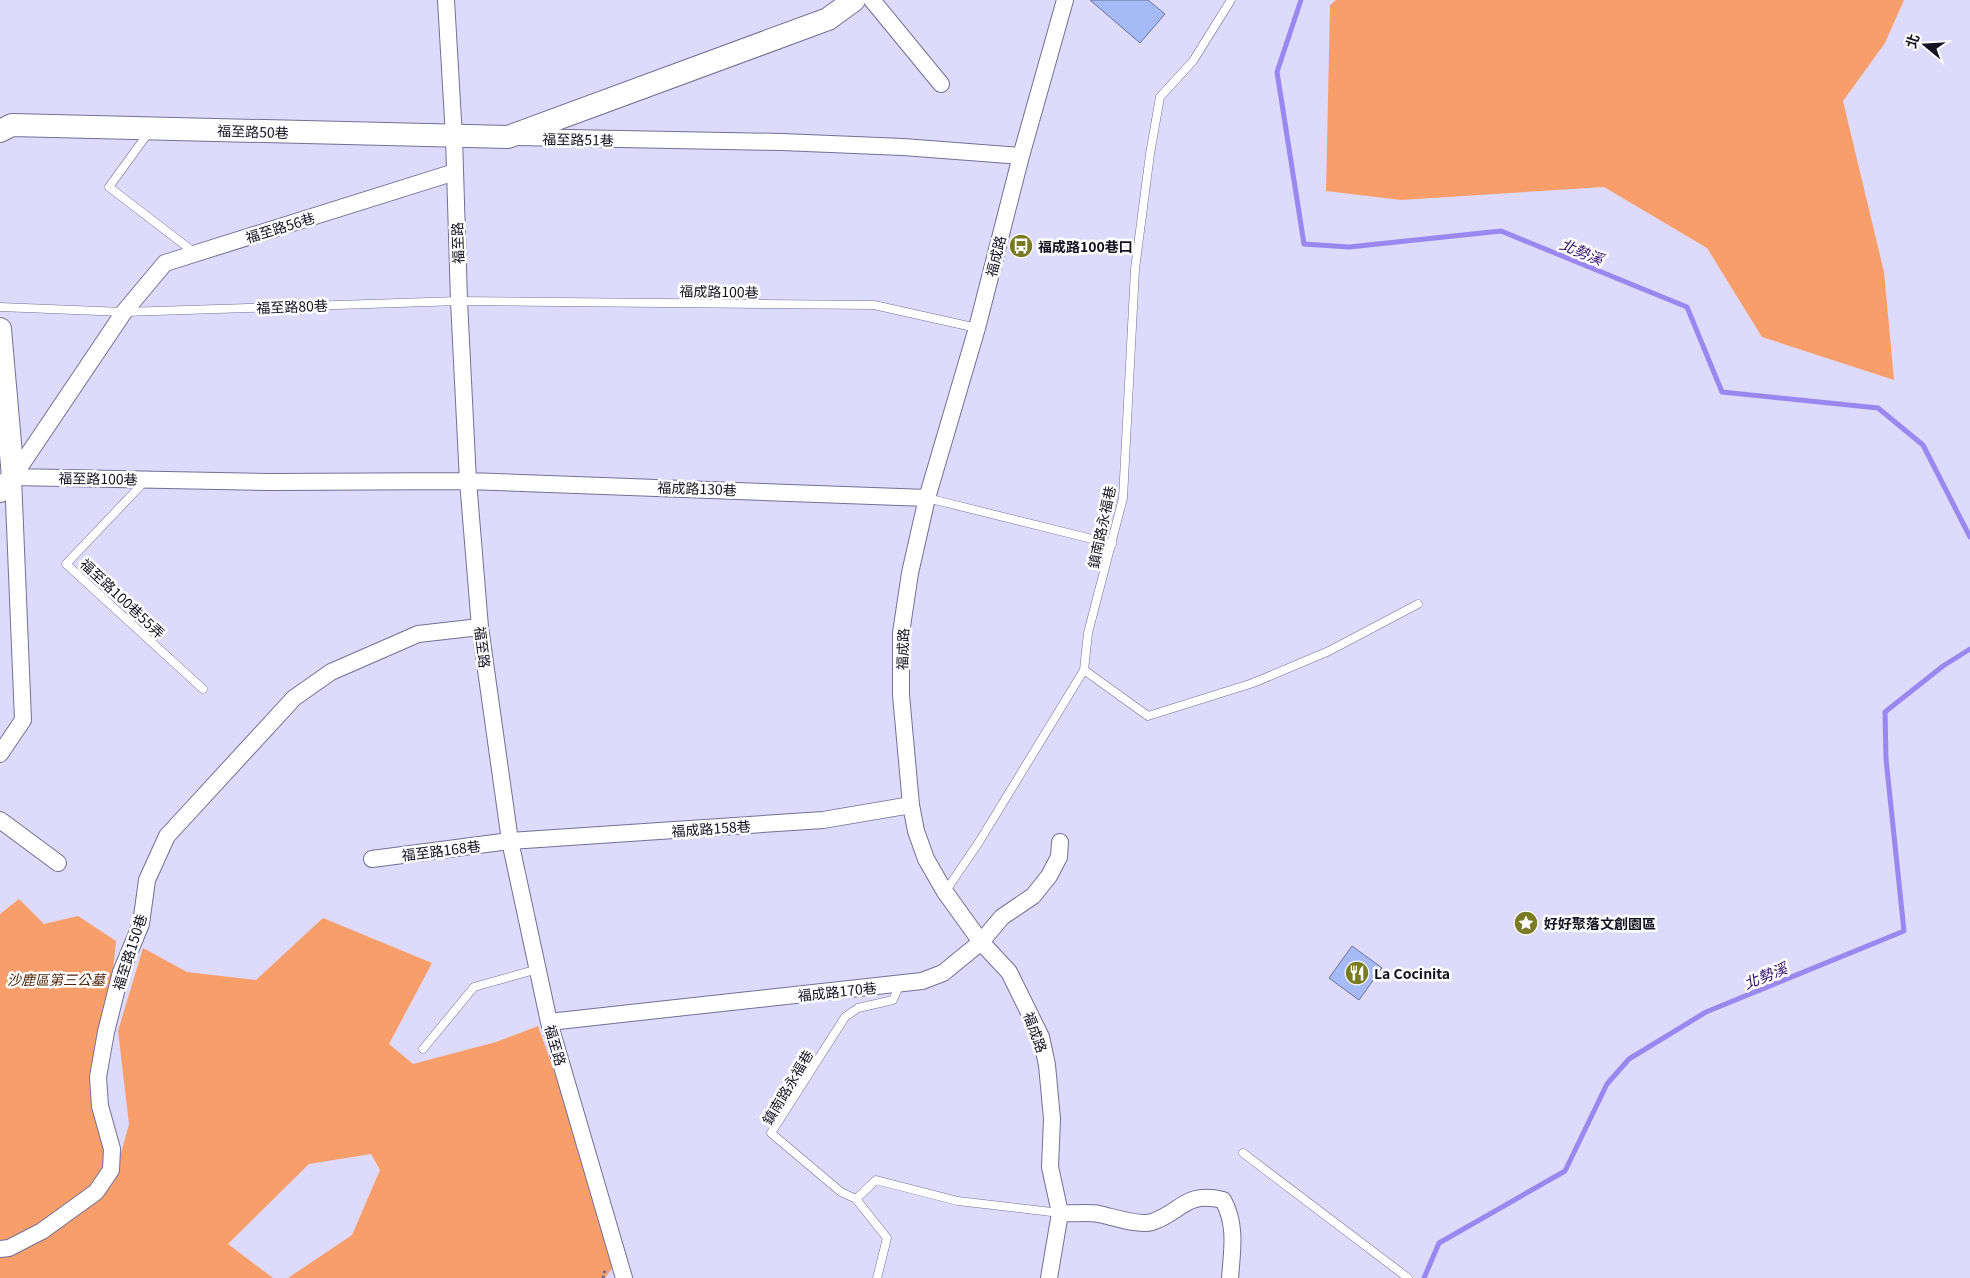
<svg xmlns="http://www.w3.org/2000/svg" width="1970" height="1278" viewBox="0 0 1970 1278" font-family="Georgia,'Noto Sans TC',serif">
  <style>
    .green { fill: #f79e6a }
    .lines { fill: none; stroke-linecap: round; stroke-linejoin: round }
    .stream { stroke: #9a87ef; stroke-width: 5 }
    .building { fill: #a6baf7; stroke: #677397 }
    .lane-casing { stroke: #746f95; stroke-width: 9 }
    .street-casing { stroke: #746f95; stroke-width: 18 }
    .secondary-casing { stroke: #746f95; stroke-width: 24 }
    .path { stroke: #706d84; stroke-width: 3; stroke-dasharray: 2.5 2.5; stroke-linecap: butt }
    .lane { stroke: #fff; stroke-width: 8 }
    .street { stroke: #fff; stroke-width: 16 }
    .secondary { stroke: #fff; stroke-width: 22 }
    .labels { text-anchor: middle; dominant-baseline: central; stroke-width: 5; stroke-linejoin: round; paint-order: stroke }
    .street-label { font-size: 14px; fill: #141220; stroke: #fff }
    .poi-label { font-size: 14px; font-weight: bold; fill: #141220; stroke: #fff; text-anchor: start }
    .park-label { font-size: 14px; font-style: italic; fill: #4d2409; stroke: #fff }
    .water-label { font-size: 15px; font-style: italic; fill: #2f0d6b; stroke: #fff }
  </style>
  <rect width="100%" height="100%" fill="#dedafc"/>
  <path class="green" d="M1336,0H1904L1885,43L1843,101L1884,272L1894,380L1762,337L1707,248L1604,187L1401,200L1326,191L1330,5Z
    M19,899L44,924L78,916L116,941L104,1056L112,1148L102,1177L121,1153L129,1124L118,1031L143,948L187,972L256,980L323,918L432,963L389,1044L413,1064L496,1042L538,1026L620,1258L605,1278H288L352,1235L380,1170L371,1154L309,1164L228,1244L273,1278H0V914Z"/>
  <g class="lines">
    <path class="stream" d="M1301,0L1277,72L1304,244L1349,247L1501,231L1687,307L1722,392L1878,408L1923,445L1970,537
      M1424,1278L1439,1243L1565,1171L1607,1084L1629,1059L1706,1012L1904,931L1886,759L1885,712L1943,666L1970,649"/>
  </g>
  <path class="building" d="M1090,0H1148L1165,14L1140,43Z
    M1352,946L1382,968L1359,1000L1329,978Z"/>
  <g class="lines">
    <g class="lane-casing">
      <path id="lane" d="M149,132L109,187L195,253
        M0,307L124,312L459,301L874,305L977,328
        M146,480L66,564L203,689
        M927,498L1112,544
        M1084,670L1148,716L1253,683L1329,651L1418,604
        M945,892L979,842L1084,670L1088,633L1123,498L1135,269L1150,154L1160,97L1193,61L1231,0
        M900,984L893,1000L858,1008L845,1017L771,1133L841,1192L856,1199L876,1180L958,1201L1060,1213
        M423,1049L474,987L538,969
        M1243,1153L1408,1278
        M856,1199L887,1238L877,1278"/>
    </g>
    <g class="street-casing">
      <path id="street" d="M446,0L454,137L459,301L468,481L480,627L510,841L549,1022L624,1278
        M872,0L941,84
        M516,137L782,142L903,147L1021,156
        M13,477L271,482L468,481L927,498
        M13,477L124,312L165,263L455,172
        M0,754L23,720L13,477
        M0,820L58,863
        M372,859L510,841L823,820L911,805
        M549,1022L922,981L943,973L981,942L1002,917L1033,896L1049,876L1059,857L1060,842
        M1060,1213C1073,1214 1087,1212 1099,1214C1113,1217 1138,1226 1152,1222C1182,1212 1184,1191 1223,1200C1237,1225 1232,1251 1230,1278
        M0,1249L9,1248L42,1231L96,1192L111,1170L112,1149L100,1106L98,1077L106,1032L121,972L141,924L147,880L167,836L294,698L331,672L418,634L480,627
        M1049,1278L1060,1213L1050,1167L1052,1119L1047,1065L1041,1037L1009,972L981,942L945,892L926,859L916,831L911,805L901,695V633L910,573L927,498L977,328L1021,156L1065,0"/>
    </g>
    <g class="secondary-casing">
      <path id="secondary" d="M0,131L12,125L508,137L828,19L854,0
        M0,329L13,477L0,491"/>
    </g>
    <path class="path" d="M603,1278L605,1269"/>
    <use href="#lane" class="lane"/>
    <use href="#street" class="street"/>
    <use href="#secondary" class="secondary"/>
  </g>
  <defs>
    <g id="bus-disc" transform="scale(1.25)"><circle r="9.5" fill="#797b23" stroke="#fff"/><path d="M-5-6H5V4H4V6H2V4H-2V6H-4V4H-5ZM-3.5-4V0h7V-4ZM-3.5 1.2v1.5H-2V1.2ZM2 1.2v1.5H3.5V1.2Z" fill="#fff"/></g>
    <g id="sight-disc" transform="scale(1.25)"><circle r="9.5" fill="#797b23" stroke="#fff"/><path d="M0-6L1.8-2.2L6-1.7L2.9 1.2L3.7 5.4L0 3.3L-3.7 5.4L-2.9 1.2L-6-1.7L-1.8-2.2Z" fill="#fff"/></g>
    <g id="restaurant-disc" transform="scale(1.25)"><circle r="9.5" fill="#797b23" stroke="#fff"/><path d="M-5-6h1v4h1v-4h1v4h1v-4h1v5L-1.5 .5V6h-2V.5L-5-1ZM5-6V6H3V1.5H1.5Q1.5-4 5-6Z" fill="#fff"/></g>
  </defs>
  <g fill-rule="evenodd">
    <use href="#bus-disc" x="1021" y="246"/>
    <use href="#sight-disc" x="1526" y="923"/>
    <use href="#restaurant-disc" x="1357" y="973"/>
  </g>
  <g class="labels">
    <g class="street-label">
      <text transform="translate(253 131) rotate(2)">福至路50巷</text>
      <text transform="translate(578 139) rotate(1)">福至路51巷</text>
      <text transform="translate(280 227) rotate(-17)">福至路56巷</text>
      <text transform="translate(457 243) rotate(-92)">福至路</text>
      <text transform="translate(995 256) rotate(-76)">福成路</text>
      <text transform="translate(719 291) rotate(1)">福成路100巷</text>
      <text transform="translate(292 306) rotate(-2)">福至路80巷</text>
      <text transform="translate(98 478) rotate(1)">福至路100巷</text>
      <text transform="translate(697 488) rotate(2)">福成路130巷</text>
      <text transform="translate(1101 527) rotate(-78)">鎮南路永福巷</text>
      <text transform="translate(123 598) rotate(43)">福至路100巷55弄</text>
      <text transform="translate(483 647) rotate(83)">福至路</text>
      <text transform="translate(902 649) rotate(-88)">福成路</text>
      <text transform="translate(711 828) rotate(-4)">福成路158巷</text>
      <text transform="translate(441 850) rotate(-7)">福至路168巷</text>
      <text transform="translate(129 952) rotate(-72)">福至路150巷</text>
      <text transform="translate(837 991) rotate(-6)">福成路170巷</text>
      <text transform="translate(1036 1032) rotate(70)">福成路</text>
      <text transform="translate(556 1045) rotate(74)">福至路</text>
      <text transform="translate(787 1087) rotate(-59)">鎮南路永福巷</text>
    </g>
    <g class="poi-label">
      <text x="1038" y="246">福成路100巷口</text>
      <text x="1544" y="923">好好聚落文創園區</text>
      <text x="1374" y="973">La Cocinita</text>
    </g>
    <g class="park-label">
      <text x="56" y="979">沙鹿區第三公墓</text>
    </g>
    <g class="water-label">
      <text transform="translate(1582 251) rotate(22)">北勢溪</text>
      <text transform="translate(1765 975) rotate(-22)">北勢溪</text>
    </g>
  </g>
  <g transform="translate(1925 45) rotate(288)" stroke="#ffffff" stroke-width="4" paint-order="stroke">
  <path d="M0-4L9 19L0 12L-9 19Z" fill="#141220"/>
  <text y="-8" font-size="14" font-weight="bold" text-anchor="middle" fill="#141220">北</text>
  </g>
</svg>
